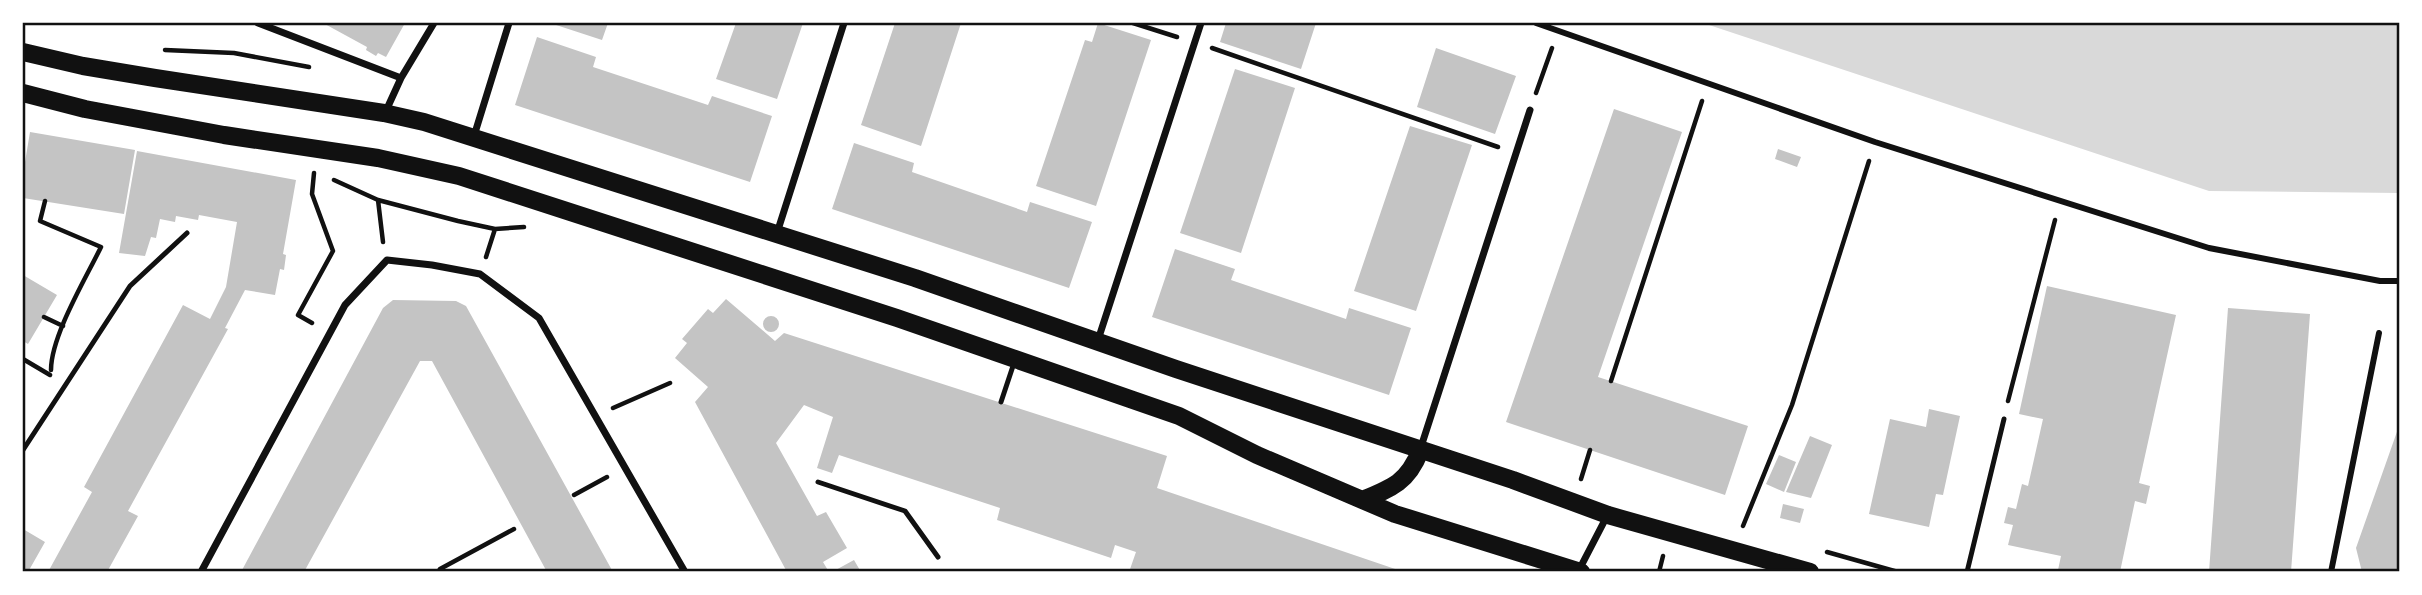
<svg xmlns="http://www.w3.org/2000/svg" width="2422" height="595" viewBox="0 0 2422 595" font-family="'Zilla Slab',serif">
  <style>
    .water { fill: #d9d9d9 }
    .building { fill: #c4c4c4 }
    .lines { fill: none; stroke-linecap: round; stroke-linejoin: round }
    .path { stroke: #111; stroke-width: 4.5 }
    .service { stroke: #111; stroke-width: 5 }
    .pedestrian { stroke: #111; stroke-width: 6 }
    .minor { stroke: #111; stroke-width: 7 }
    .primary { stroke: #111; stroke-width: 18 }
    .neatline { fill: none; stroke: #111; stroke-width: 2.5 }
  </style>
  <rect width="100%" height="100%" fill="#fff"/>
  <path class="water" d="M1703,23H2399V193L2209,191Z"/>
  <path class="building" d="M323,23H405L386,57L378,53L376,56L366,50L367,47Z
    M550,23H608L602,40Z
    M736,23H803L777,99L716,79Z
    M895,23H961L921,146L861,125Z
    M1098,23L1151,40L1096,206L1036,186L1085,40L1092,42Z
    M1226,23H1316L1301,69L1220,42Z
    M537,37L596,57L593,67L708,105L712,96L772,116L750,182L515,105Z
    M1436,48L1516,76L1495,134L1417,107Z
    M1235,69L1295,88L1241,253L1180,233Z
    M1614,109L1682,132L1598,377L1748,426L1725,495L1506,422Z
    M1410,126L1472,145L1416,311L1354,291Z
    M30,132L135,150L124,214L23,198V174Z
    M854,143L914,163L912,172L1027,212L1030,202L1092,222L1069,288L832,209Z
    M1778,149L1801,157L1797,167L1775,159Z
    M137,151L296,180L283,254L286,255L284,270L280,269L275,295L245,290L225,328L228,329L128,511L138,516L107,572H48L92,492L84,487L183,305L210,319L226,287L237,222L199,215L198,220L176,216L175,222L160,219L156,238L151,237L145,256L119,253Z
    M1175,249L1235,269L1231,280L1346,319L1349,308L1411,328L1389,395L1152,317Z
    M23,275L57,295L28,344L23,341Z
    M2047,286L2176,315L2139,483L2150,486L2146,504L2135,501L2120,572H2068L2058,570L2061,556L2008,545L2013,525L2004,523L2008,507L2016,509L2022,484L2028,486L2043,419L2019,414Z
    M726,299L775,341L784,333L1167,456L1157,488L1404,572H1129L1136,552L1115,545L1111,558L997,520L1000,508L839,455L832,473L817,468L833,417L804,405L776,443L817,516L826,512L847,548L823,562L829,572H787L695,402L708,387L675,358L687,343L682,339L708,309L713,313Z
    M393,300L456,301L466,306L613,572H547L432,361H420L304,572H241L383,308Z
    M2228,308L2310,314L2291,572H2209Z
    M763 324a8 8 0 1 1 16 0a8 8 0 1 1-16 0Z
    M1929,409L1960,416L1943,495L1936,494L1929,527L1869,514L1890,419L1926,427Z
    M2399,426V572H2362L2356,548Z
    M1810,436L1832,445L1811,498L1786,492Z
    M1779,455L1796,462L1784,492L1766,484Z
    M1783,504L1804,509L1800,523L1780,518Z
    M23,529L45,542L28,572H23Z
    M854,560L861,572H832Z"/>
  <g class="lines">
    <path class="path" d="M1133,23L1177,37
      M1212,48L1498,147
      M165,50L234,53L309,67
      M1536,93L1552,48
      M334,180L378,200L458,221L495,229L524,227
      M378,200L383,242
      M45,201L40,221L101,247C86,278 51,336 51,370
      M486,257L495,229
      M44,317L63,326
      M312,323L298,315L333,251L312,194L314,173
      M23,359L50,375
      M1611,381L1702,101
      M2008,401L2055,220
      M613,408L670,383
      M1581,479L1590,450
      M574,495L607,477
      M1743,526L1792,405L1869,161
      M1827,552L1898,572
      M438,572L440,569L514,529
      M1659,572L1663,556"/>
    <path class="service" d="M1001,402L1014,363
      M23,450L130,286L187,233
      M818,482L905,511L938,557
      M1967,572L2004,419"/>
    <path class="pedestrian" d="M1536,23L1875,142L2209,248L2380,281H2399
      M2331,572L2379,333"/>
    <path class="minor" d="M258,23L401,78
      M385,113L401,78L434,23
      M474,136L509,23
      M777,233L844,23
      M1098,340L1201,23
      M1420,450L1530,110
      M1579,570L1607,516
      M201,572L345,305L387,260L432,265L480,274L539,318L685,572"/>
    <path class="primary" d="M23,52L83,66L155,78L384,113L424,122L915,278L1176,369L1513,480L1608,515L1810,572
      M23,93L85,109L224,135L378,158L459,176L897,318L1179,416L1257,455L1395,514L1581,572
      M1362,500C1392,488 1408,482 1420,451"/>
  </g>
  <rect width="2422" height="595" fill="none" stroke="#ffffff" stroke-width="49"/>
  <rect x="24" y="24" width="2374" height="546" class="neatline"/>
</svg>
